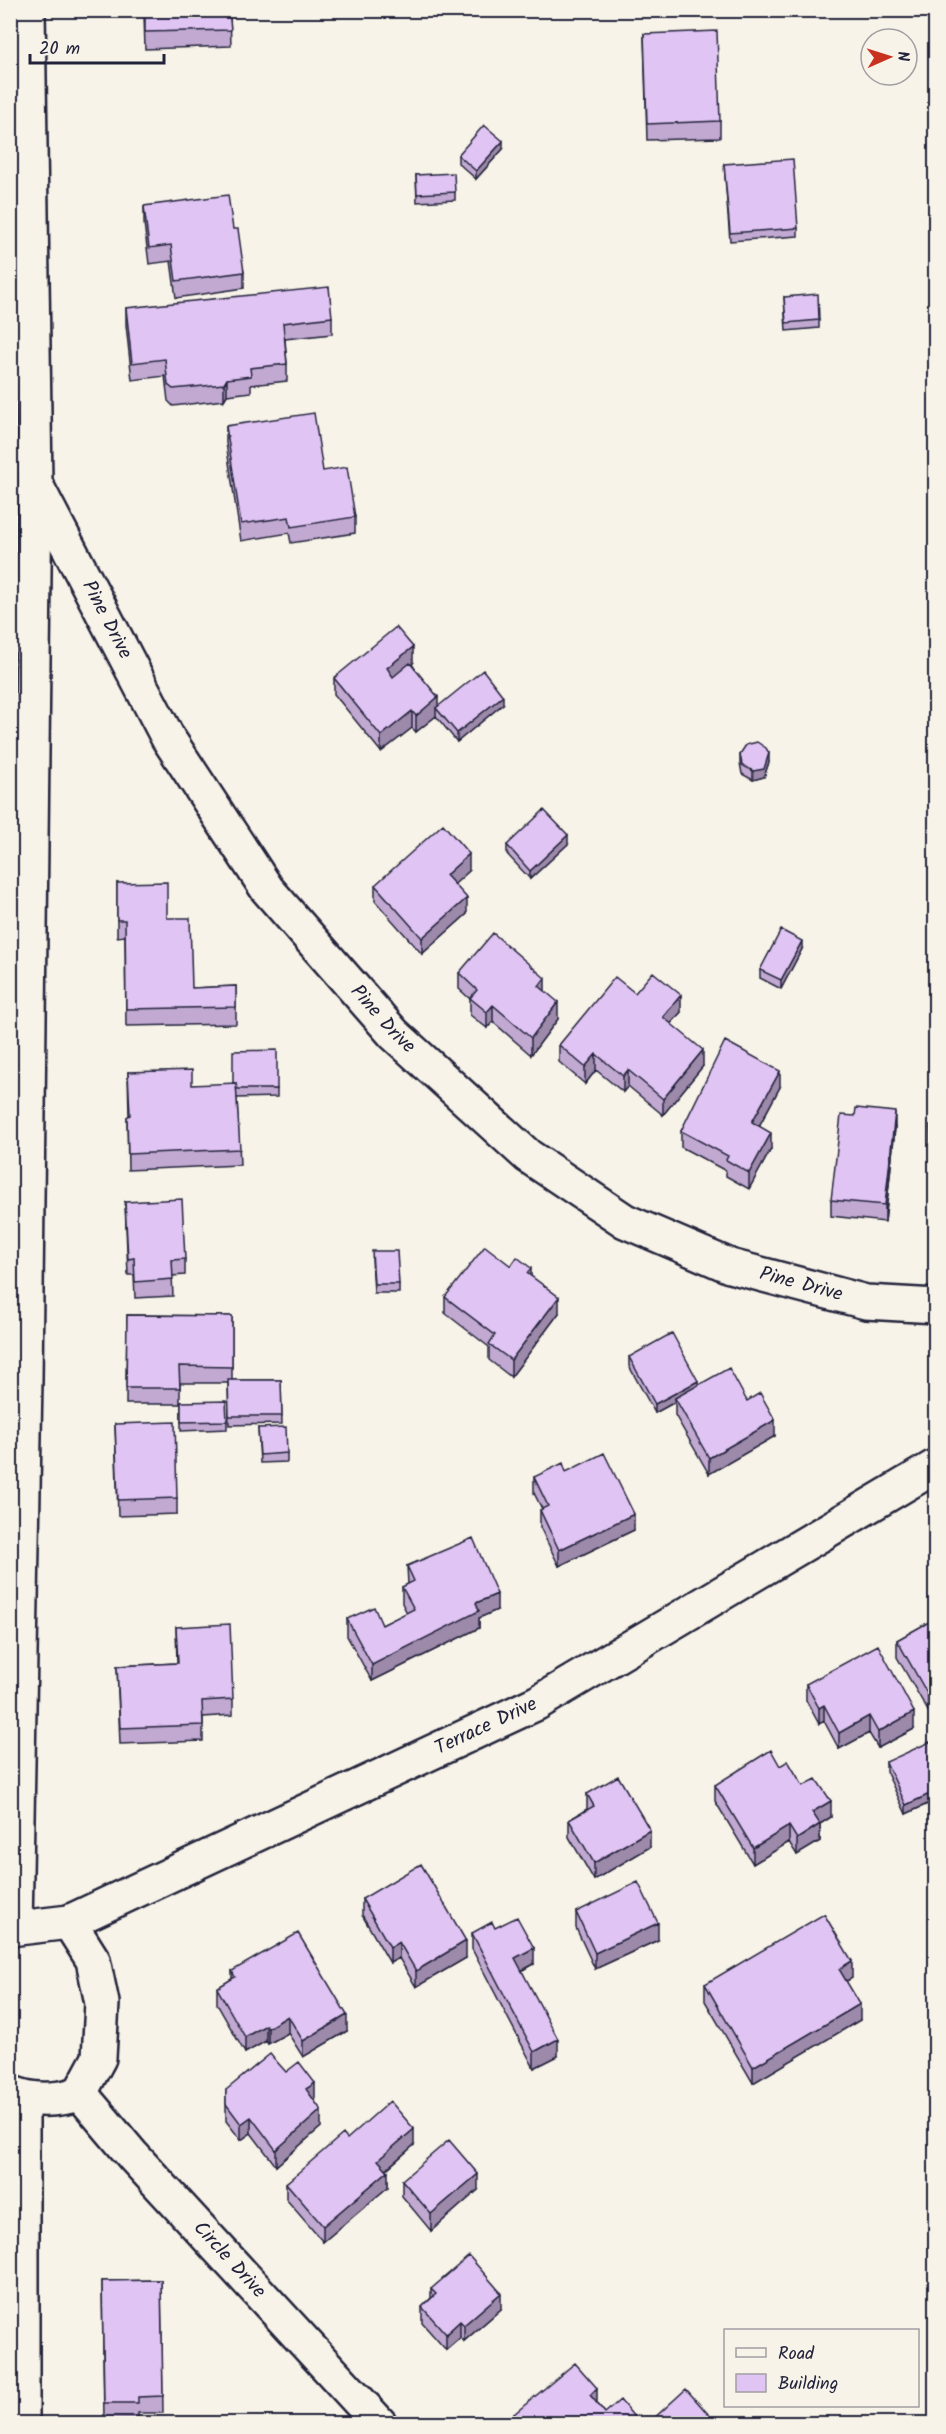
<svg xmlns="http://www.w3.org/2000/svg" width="946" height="2434" viewBox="0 0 946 2434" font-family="Kalam,sans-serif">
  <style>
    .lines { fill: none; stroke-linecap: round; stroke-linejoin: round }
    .street-casing { stroke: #22223b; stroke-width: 38 }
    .street { stroke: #f7f3e8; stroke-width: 33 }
    .wall { fill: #c1a9d1; stroke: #22223b; stroke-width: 1.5 }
    .shaded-wall { fill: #9d89aa; stroke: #22223b; stroke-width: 1.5 }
    .building { fill: #e0c4f3; stroke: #22223b; stroke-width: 1.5 }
    .labels { text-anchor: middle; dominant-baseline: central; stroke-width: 4.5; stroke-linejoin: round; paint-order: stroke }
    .street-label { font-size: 20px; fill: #22223b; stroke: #f7f3e8 }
  </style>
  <rect width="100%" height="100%" fill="#f7f3e8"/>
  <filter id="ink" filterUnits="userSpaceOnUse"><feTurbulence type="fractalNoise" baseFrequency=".0167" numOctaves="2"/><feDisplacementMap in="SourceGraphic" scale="12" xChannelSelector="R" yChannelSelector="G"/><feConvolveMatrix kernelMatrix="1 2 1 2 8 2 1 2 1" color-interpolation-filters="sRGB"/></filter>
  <g filter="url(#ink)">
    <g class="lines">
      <g class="street-casing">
        <g id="street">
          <path id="s1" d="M37,487L168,738L267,889L394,1034L528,1156L625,1221L730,1266L866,1302L936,1306"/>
          <path d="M15,1928L25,1380L35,482L28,10"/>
          <path id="s2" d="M10,1929L69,1922L537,1703L936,1466"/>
          <path d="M10,2092C31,2102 59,2101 80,2093L99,2058L102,2003L93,1960L69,1922"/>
          <path id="s3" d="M80,2093L133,2156L380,2424"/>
          <path d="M22,2098V2424"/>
        </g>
      </g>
      <use href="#street" class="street"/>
    </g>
    <path class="wall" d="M140,10L230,11L231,46L145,49L144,15H140Z
      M644,34L720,121V138L647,140Z
      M503,149L476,179L458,163V155Z
      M724,164L798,228V236L730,241Z
      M416,175L455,192V200L417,202Z
      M144,206L233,229L244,272V288L176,298L171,261L149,264L144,223Z
      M784,297L819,320V328L786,331Z
      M126,308L332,317V334L285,339L287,364V381L251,385V392L227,395L224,400L173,406L168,401L165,376L132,380L126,325Z
      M226,426L323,471L355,517V533L291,543L289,533L241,541L226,443Z
      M413,663L412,664L438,706L503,704L457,742L436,716L416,732L412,728L381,752L334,694V678Z
      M740,754L769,762L764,777L753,780L742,774L740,763Z
      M568,844L530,879L507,854V845Z
      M469,871L454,884L467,914L422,954L375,901V885Z
      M117,883L167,918L192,988L236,986V1024L126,1026L125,936L117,937Z
      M802,949L781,989L760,978V970Z
      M459,973L545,992L558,1019L531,1055L493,1022L487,1028L470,1015V999L459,989Z
      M635,993L681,1012L671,1023L703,1066L663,1115L628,1086L623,1092L596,1070L585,1084L559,1062V1045Z
      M128,1072L192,1085L277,1089V1097L237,1098L240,1165L128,1170L127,1117L129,1116Z
      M780,1087L759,1126L771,1149L749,1189L726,1176V1171L681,1147V1131Z
      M936,1124V1203H935L930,1141V1125Z
      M895,1128L885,1222L831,1216V1200Z
      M125,1202L185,1259V1275L172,1276L173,1296L135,1298L134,1275H128Z
      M372,1259L399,1284V1293H374Z
      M511,1266L531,1276L559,1313L511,1377L489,1360V1347L445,1313V1297Z
      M127,1315L232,1316V1380H281L282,1424L229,1425L228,1383H180V1404H126Z
      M629,1357L698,1386L747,1401L775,1436L709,1474L675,1415V1402L655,1413L629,1366Z
      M181,1402L227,1421V1429L181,1431Z
      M115,1424L177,1498V1514L118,1516Z
      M258,1428L287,1453V1462L260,1463Z
      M566,1472L634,1530L559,1566L540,1527V1510L542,1509L534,1493V1477Z
      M407,1566L497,1610L479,1618V1628L372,1681L347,1636V1619L382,1625L407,1613L402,1603V1587L408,1584Z
      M936,1618V1707L928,1711L897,1657V1640Z
      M176,1627L233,1699V1715L203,1717V1741L120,1744L117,1666L177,1663Z
      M806,1684L914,1729L878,1748L869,1733L839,1749L824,1721L819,1724L806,1700Z
      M936,1750V1800L906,1814L886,1771V1762Z
      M780,1766L803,1786L831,1817L820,1824V1841L797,1855L789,1842L753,1864L715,1801V1785Z
      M587,1794L650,1847L594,1880L569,1837V1820L587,1809Z
      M362,1899L466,1958L416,1987L399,1958L390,1963L362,1915Z
      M576,1912L658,1940L595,1969L576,1928Z
      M495,1928L534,1964L522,1971L558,2056L534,2068L472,1949V1933Z
      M232,1971L347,2031L303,2057L288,2033L268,2044L266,2041L245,2053L217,2004V1988L232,1979Z
      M852,1978L846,1981L860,2020L753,2083L705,2001V1984Z
      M286,2072L315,2100H314L321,2127L276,2166L251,2133L241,2140L226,2121V2090Z
      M347,2139L414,2145L387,2169L388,2187L323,2242L286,2199V2183Z
      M402,2180L478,2190L431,2231L402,2196Z
      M161,2280L163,2413H138V2419L104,2420L102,2281Z
      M431,2289L501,2309L464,2341L460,2338L446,2350L422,2323V2307L431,2298Z
      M597,2403L605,2413L640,2424H514V2414Z"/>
    <path class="shaded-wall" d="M503,141V149L476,179V171Z
      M227,379V395L224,400V384Z
      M413,647V663L387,685V668Z
      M503,696V704L457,742V733Z
      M438,697V710L436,708V716L416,732V716Z
      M412,711V728L381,752V736Z
      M769,753V762L764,777L753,780V771Z
      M568,835V844L530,879V871Z
      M469,854V871L446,892V875Z
      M467,898V914L422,954V938Z
      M802,941V949L781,989V980Z
      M545,978V995L539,986Z
      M681,995V1012L663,1033V1017Z
      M558,1002V1019L531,1055V1038Z
      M493,1005V1022L487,1028V1012Z
      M703,1050V1066L663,1115V1099Z
      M596,1054V1070L585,1084V1067Z
      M628,1070V1086L623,1092V1076Z
      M780,1071V1087L752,1139V1122Z
      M895,1112V1128L885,1222V1205Z
      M771,1133V1149L749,1189V1173Z
      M531,1268V1284L527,1273Z
      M559,1297V1313L511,1377V1360Z
      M698,1381V1389L675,1398V1402L655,1413V1404Z
      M775,1420V1436L709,1474V1458Z
      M634,1514V1530L559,1566V1550Z
      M497,1594V1610L479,1618V1628L372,1681V1665L476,1603Z
      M936,1690V1707L928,1711V1695Z
      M824,1705V1721L819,1724V1708Z
      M914,1712V1729L878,1748V1732Z
      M869,1716V1733L839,1749V1733Z
      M936,1791V1800L906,1814V1805Z
      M831,1801V1817L812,1829V1812Z
      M820,1824V1841L797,1855V1839Z
      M789,1826V1842L753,1864V1848Z
      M650,1830V1847L594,1880V1863Z
      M658,1923V1940L595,1969V1953Z
      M466,1941V1958L416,1987V1971Z
      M399,1942V1958L390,1963V1947Z
      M534,1948V1964L515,1974V1958Z
      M852,1961V1978L839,1985V1969Z
      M860,2004V2020L753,2083V2067Z
      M347,2015V2031L303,2057V2041Z
      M288,2016V2033L268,2044V2028Z
      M266,2025V2041L245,2053V2037Z
      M558,2039V2056L534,2068V2052Z
      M315,2083V2100L306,2106V2089Z
      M321,2110V2127L276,2166V2150Z
      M251,2117V2133L241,2140V2124Z
      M414,2129V2145L378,2176V2160Z
      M388,2171V2187L323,2242V2226Z
      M478,2174V2190L431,2231V2214Z
      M501,2293V2309L464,2341V2325Z
      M460,2321V2338L446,2350V2334Z
      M597,2388V2405L590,2395Z"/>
    <path class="building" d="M145,10H229L231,30L145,32Z
      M717,31L720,121L647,124L644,34Z
      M484,125L503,141L476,171L458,155Z
      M793,159L798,228L730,233L724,164Z
      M454,173L455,192L417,194L416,175Z
      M228,195L233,229H238L244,272L176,281L171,245L149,248L144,206Z
      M329,287L332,317L283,323L287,364L250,368L251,376L227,379L224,384L173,389L168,385L165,359L132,363L126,308Z
      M818,294L819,320L786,323L784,297Z
      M314,413L323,471L347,467L355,517L291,527L289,517L241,524L226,426Z
      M396,627L413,647L387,668L393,677L410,663L438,697L416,716L412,711L381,736L334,678Z
      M483,670L503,696L457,733L436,708Z
      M757,742L766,748L769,753L764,769L753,771L742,765L740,754L746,745Z
      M544,810L568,835L530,871L507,845Z
      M443,824L469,854L446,875L467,898L422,938L375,885Z
      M167,882V918H190L192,988L236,986V1007L126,1009L125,920H117V883Z
      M781,930L802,941L781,980L760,970Z
      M493,933L545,978L539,986L558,1002L531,1038L493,1005L487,1012L470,998L477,990L459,973Z
      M653,972L681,995L663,1017L703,1050L663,1099L628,1070L623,1076L596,1054L585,1067L559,1045L615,977L635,993Z
      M725,1041L780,1071L752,1122L771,1133L749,1173L726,1160L728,1156L681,1131Z
      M277,1050V1089H237L236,1083H233V1051Z
      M192,1070V1085L236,1083L240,1149L128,1154L127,1117L130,1115L128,1072Z
      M856,1108L895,1112L885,1205L831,1200L841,1115L855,1116Z
      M936,1124V1187H935L930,1125Z
      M182,1199L185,1259L172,1260L173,1279L135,1282L134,1258L128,1259L125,1202Z
      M485,1246L511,1266L517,1257L531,1268L527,1273L559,1297L511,1360L489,1344L495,1335L445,1297Z
      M372,1251H397L399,1284H374Z
      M127,1315L232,1316V1367L179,1366L180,1388H126Z
      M672,1333L698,1381L655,1404L629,1357Z
      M729,1368L747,1401L760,1393L775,1420L709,1458L675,1398Z
      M228,1380H281L282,1416H229Z
      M226,1401L227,1421L181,1422V1402Z
      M175,1422L177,1498L118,1500L115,1424Z
      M286,1427L287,1453L260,1455L258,1428Z
      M604,1453L634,1514L559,1550L540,1510L548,1506L534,1477L563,1463L566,1472Z
      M473,1538L497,1594L476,1603L479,1611L372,1665L347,1619L374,1607L382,1625L414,1609L402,1587L414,1581L407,1566Z
      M936,1618V1690L928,1695L897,1640Z
      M230,1624L233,1699L202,1701L203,1725L120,1728L117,1666L178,1663L176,1627Z
      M878,1645L914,1712L878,1732L869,1716L839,1733L824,1705L819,1708L806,1684Z
      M932,1741L936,1750V1791L906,1805L886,1762Z
      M771,1750L780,1766L788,1761L803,1786L816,1779L831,1801L812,1812L820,1824L797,1839L789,1826L753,1848L715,1785Z
      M618,1776L650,1830L594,1863L569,1820L594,1806L587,1794Z
      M421,1864L466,1941L416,1971L399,1942L390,1947L362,1899Z
      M638,1882L658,1923L595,1953L576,1912Z
      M824,1914L852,1961L839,1969L860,2004L753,2067L705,1984Z
      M517,1917L534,1948L515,1958L558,2039L534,2052L472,1933L492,1922L495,1928Z
      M298,1933L347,2015L303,2041L288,2016L268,2028L266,2025L245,2037L217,1988L235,1977L232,1971Z
      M270,2054L286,2072L299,2062L315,2083L306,2089L321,2110L276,2150L251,2117L241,2124L226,2104V2090Z
      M390,2101L414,2129L378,2160L388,2171L323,2226L286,2183L343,2134L347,2139Z
      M449,2140L478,2174L431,2214L402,2180Z
      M469,2256L501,2293L464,2325L460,2321L446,2334L422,2307L436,2294L431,2289Z
      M161,2280L163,2396L138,2397V2403H104L102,2281Z
      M575,2363L597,2388L590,2395L605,2413L620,2400L640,2424H522L514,2414Z
      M686,2389L717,2424H651L650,2422Z"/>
  </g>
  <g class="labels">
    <g class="street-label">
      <text stroke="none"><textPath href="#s1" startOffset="150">Pine Drive</textPath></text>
      <text stroke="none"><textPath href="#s1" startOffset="638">Pine Drive</textPath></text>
      <text stroke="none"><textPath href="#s1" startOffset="1142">Pine Drive</textPath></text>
      <text stroke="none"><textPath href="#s2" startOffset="520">Terrace Drive</textPath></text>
      <text stroke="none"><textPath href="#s3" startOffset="224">Circle Drive</textPath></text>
    </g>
  </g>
  <rect width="946" height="2434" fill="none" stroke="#f7f3e8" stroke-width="36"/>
  <rect x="18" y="18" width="910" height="2398" fill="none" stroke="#22223b" stroke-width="2" filter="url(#ink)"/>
  <rect x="724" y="2329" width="195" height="78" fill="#f7f3e8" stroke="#a29fa3" stroke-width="1.5"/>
  <rect x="736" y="2348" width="30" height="9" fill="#f7f3e8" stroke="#a29fa3" stroke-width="1.5"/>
  <text x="778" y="2359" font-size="18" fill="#22223b">Road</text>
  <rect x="736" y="2374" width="30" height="18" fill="#e0c4f3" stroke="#a29fa3" stroke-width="1.5"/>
  <text x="778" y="2389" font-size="18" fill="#22223b">Building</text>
  <g transform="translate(889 57) rotate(87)"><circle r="28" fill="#f7f3e8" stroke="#a29fa3" stroke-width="1.5"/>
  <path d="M0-4.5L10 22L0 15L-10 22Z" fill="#c8321e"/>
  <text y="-9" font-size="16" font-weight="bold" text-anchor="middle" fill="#22223b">N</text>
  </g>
  <path d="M30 54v9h134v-9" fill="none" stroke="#22223b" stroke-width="3"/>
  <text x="39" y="54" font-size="18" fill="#22223b" stroke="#f7f3e8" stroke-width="4.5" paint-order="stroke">20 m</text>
</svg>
